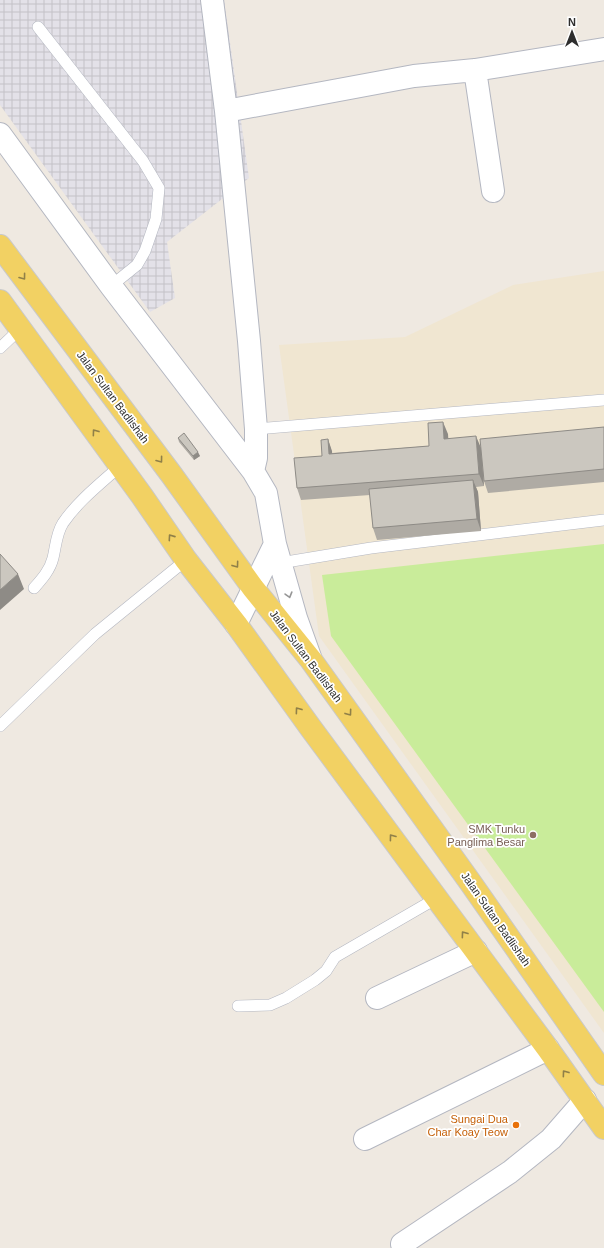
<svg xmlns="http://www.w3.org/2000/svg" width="604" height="1248" viewBox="0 0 604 1248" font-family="Helvetica,sans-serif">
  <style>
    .industrial { fill: url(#industrial-grid) }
    .education { fill: #f0e6d1 }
    .pitch { fill: #c9ec9a }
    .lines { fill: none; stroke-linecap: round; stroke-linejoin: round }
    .lane-casing { stroke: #b4b7c1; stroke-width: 12 }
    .street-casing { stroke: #b4b7c1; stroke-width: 24 }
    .primary-casing { stroke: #c9c9c9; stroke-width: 24 }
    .lane { stroke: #fff; stroke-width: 11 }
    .street { stroke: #fff; stroke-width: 22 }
    .primary { stroke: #f2d163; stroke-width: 22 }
    .wall { fill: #afaba4 }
    .shaded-wall { fill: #8e8b86 }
    .building { fill: #cbc7bf; stroke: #8e8b86 }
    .oneway { stroke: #908048 }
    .oneway2 { stroke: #969696 }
    .education-dot { fill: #8d6e63; stroke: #fff; stroke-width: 1.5 }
    .food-dot { fill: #e8710a; stroke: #fff; stroke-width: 1.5 }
    .labels { text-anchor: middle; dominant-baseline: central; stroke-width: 3.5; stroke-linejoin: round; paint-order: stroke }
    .street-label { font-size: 11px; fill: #2e2e2e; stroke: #fff }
    .education-label { font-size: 11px; fill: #785e54; stroke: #fff; text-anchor: end }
    .food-label { font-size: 11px; fill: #c56008; stroke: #fff; text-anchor: end }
  </style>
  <defs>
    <pattern id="industrial-grid" width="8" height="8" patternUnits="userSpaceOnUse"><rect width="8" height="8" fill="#e3e1e8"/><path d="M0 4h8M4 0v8" fill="none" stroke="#c3c1c7"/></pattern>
  </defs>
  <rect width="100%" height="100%" fill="#efe9e1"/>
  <path class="industrial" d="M0,0H224L249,178L167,242L175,298L150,312L0,105Z"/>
  <path class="education" d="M604,271V1033L319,636L279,345L405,337L513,285Z"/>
  <path class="pitch" d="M604,544V1012L331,636L322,575Z"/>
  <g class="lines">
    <g class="lane-casing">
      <path id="lane" d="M38,27L143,161L159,188L156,219L145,251L137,265L111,286
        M0,348L20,329
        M256,429L604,400
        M280,563L371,548L604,520
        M34,588C42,579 50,570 53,558C56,546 56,534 63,523C78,501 100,484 120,466
        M0,726L95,634L186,560
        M238,1006L270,1005L286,998L315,980L326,971L335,957L437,898"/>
    </g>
    <g class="street-casing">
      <path id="street" d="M212,0L226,111L249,341L256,429V458L253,471
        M475,70L493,191
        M226,111L414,76L475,70L604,49
        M0,134L111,286L253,471L266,493L275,544L296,618L310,657
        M236,624L275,544
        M377,998L476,951
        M365,1139L548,1049
        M402,1244L510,1172L551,1139L585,1100"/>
    </g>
    <g class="primary-casing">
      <path id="primary" d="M0,246L171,474L253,588L311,660L470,882L604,1074
        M0,301L142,496L186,560L236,624L310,727L548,1049L604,1128"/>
    </g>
    <use href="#lane" class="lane"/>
    <use href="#street" class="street"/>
    <use href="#primary" class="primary"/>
  </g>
  <path class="wall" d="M604,427V482L488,493L484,481L482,462L484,486L476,487L478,492L481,531L377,540L373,528L370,495L301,500L297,488L322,456L328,439L332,453L429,446L448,434V438L480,447Z
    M178,438L200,456L194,460L179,442Z"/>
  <path class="shaded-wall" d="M443,422L448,434L449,450L444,439Z
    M476,436L481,448L484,486L479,474Z
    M328,439L332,451L333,466L329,454Z
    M198,452L200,456L194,460L193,456Z
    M473,480L478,492L481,531L477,519Z
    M18,574L24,589L0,610V590Z"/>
  <path class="building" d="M443,422L444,439L476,436L479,474L297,488L294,458L322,456L321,440L328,439L329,454L429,446L428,423Z
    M604,427V469L484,481L480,439Z
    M184,433L198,452L193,456L178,438Z
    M473,480L477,519L373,528L369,489Z
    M0,554L18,574L0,590Z"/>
  <defs><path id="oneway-chevron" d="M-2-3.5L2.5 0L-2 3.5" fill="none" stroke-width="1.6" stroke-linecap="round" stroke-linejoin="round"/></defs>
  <g class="oneway">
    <use href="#oneway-chevron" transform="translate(23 277) rotate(53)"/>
    <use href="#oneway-chevron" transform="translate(95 432) rotate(-126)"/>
    <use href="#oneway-chevron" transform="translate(160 460) rotate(53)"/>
    <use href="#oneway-chevron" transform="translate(171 537) rotate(-125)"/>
    <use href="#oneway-chevron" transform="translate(236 565) rotate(54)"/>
    <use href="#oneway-chevron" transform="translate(298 710) rotate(-126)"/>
    <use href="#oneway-chevron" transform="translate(349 713) rotate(54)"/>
    <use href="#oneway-chevron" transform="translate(392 837) rotate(-127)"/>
    <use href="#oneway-chevron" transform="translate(464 934) rotate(-126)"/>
    <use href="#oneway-chevron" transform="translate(565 1073) rotate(-126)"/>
  </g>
  <use class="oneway2" href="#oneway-chevron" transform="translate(289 595) rotate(74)"/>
  <circle class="education-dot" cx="533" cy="835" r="4"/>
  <circle class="food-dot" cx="516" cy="1125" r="4"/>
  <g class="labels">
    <g class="street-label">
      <text transform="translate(113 397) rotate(53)">Jalan Sultan Badlishah</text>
      <text transform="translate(306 656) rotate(53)">Jalan Sultan Badlishah</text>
      <text transform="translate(496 919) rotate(55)">Jalan Sultan Badlishah</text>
    </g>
    <g class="education-label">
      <text x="525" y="829">SMK Tunku<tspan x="525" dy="13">Panglima Besar</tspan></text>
    </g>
    <g class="food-label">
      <text x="508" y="1119">Sungai Dua<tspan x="508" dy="13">Char Koay Teow</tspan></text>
    </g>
  </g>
  <g transform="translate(572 32)" stroke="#ffffff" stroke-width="3" paint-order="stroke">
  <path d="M0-3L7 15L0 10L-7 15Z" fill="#2e2e2e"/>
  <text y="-6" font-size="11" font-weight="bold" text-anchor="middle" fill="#2e2e2e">N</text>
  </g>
</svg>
